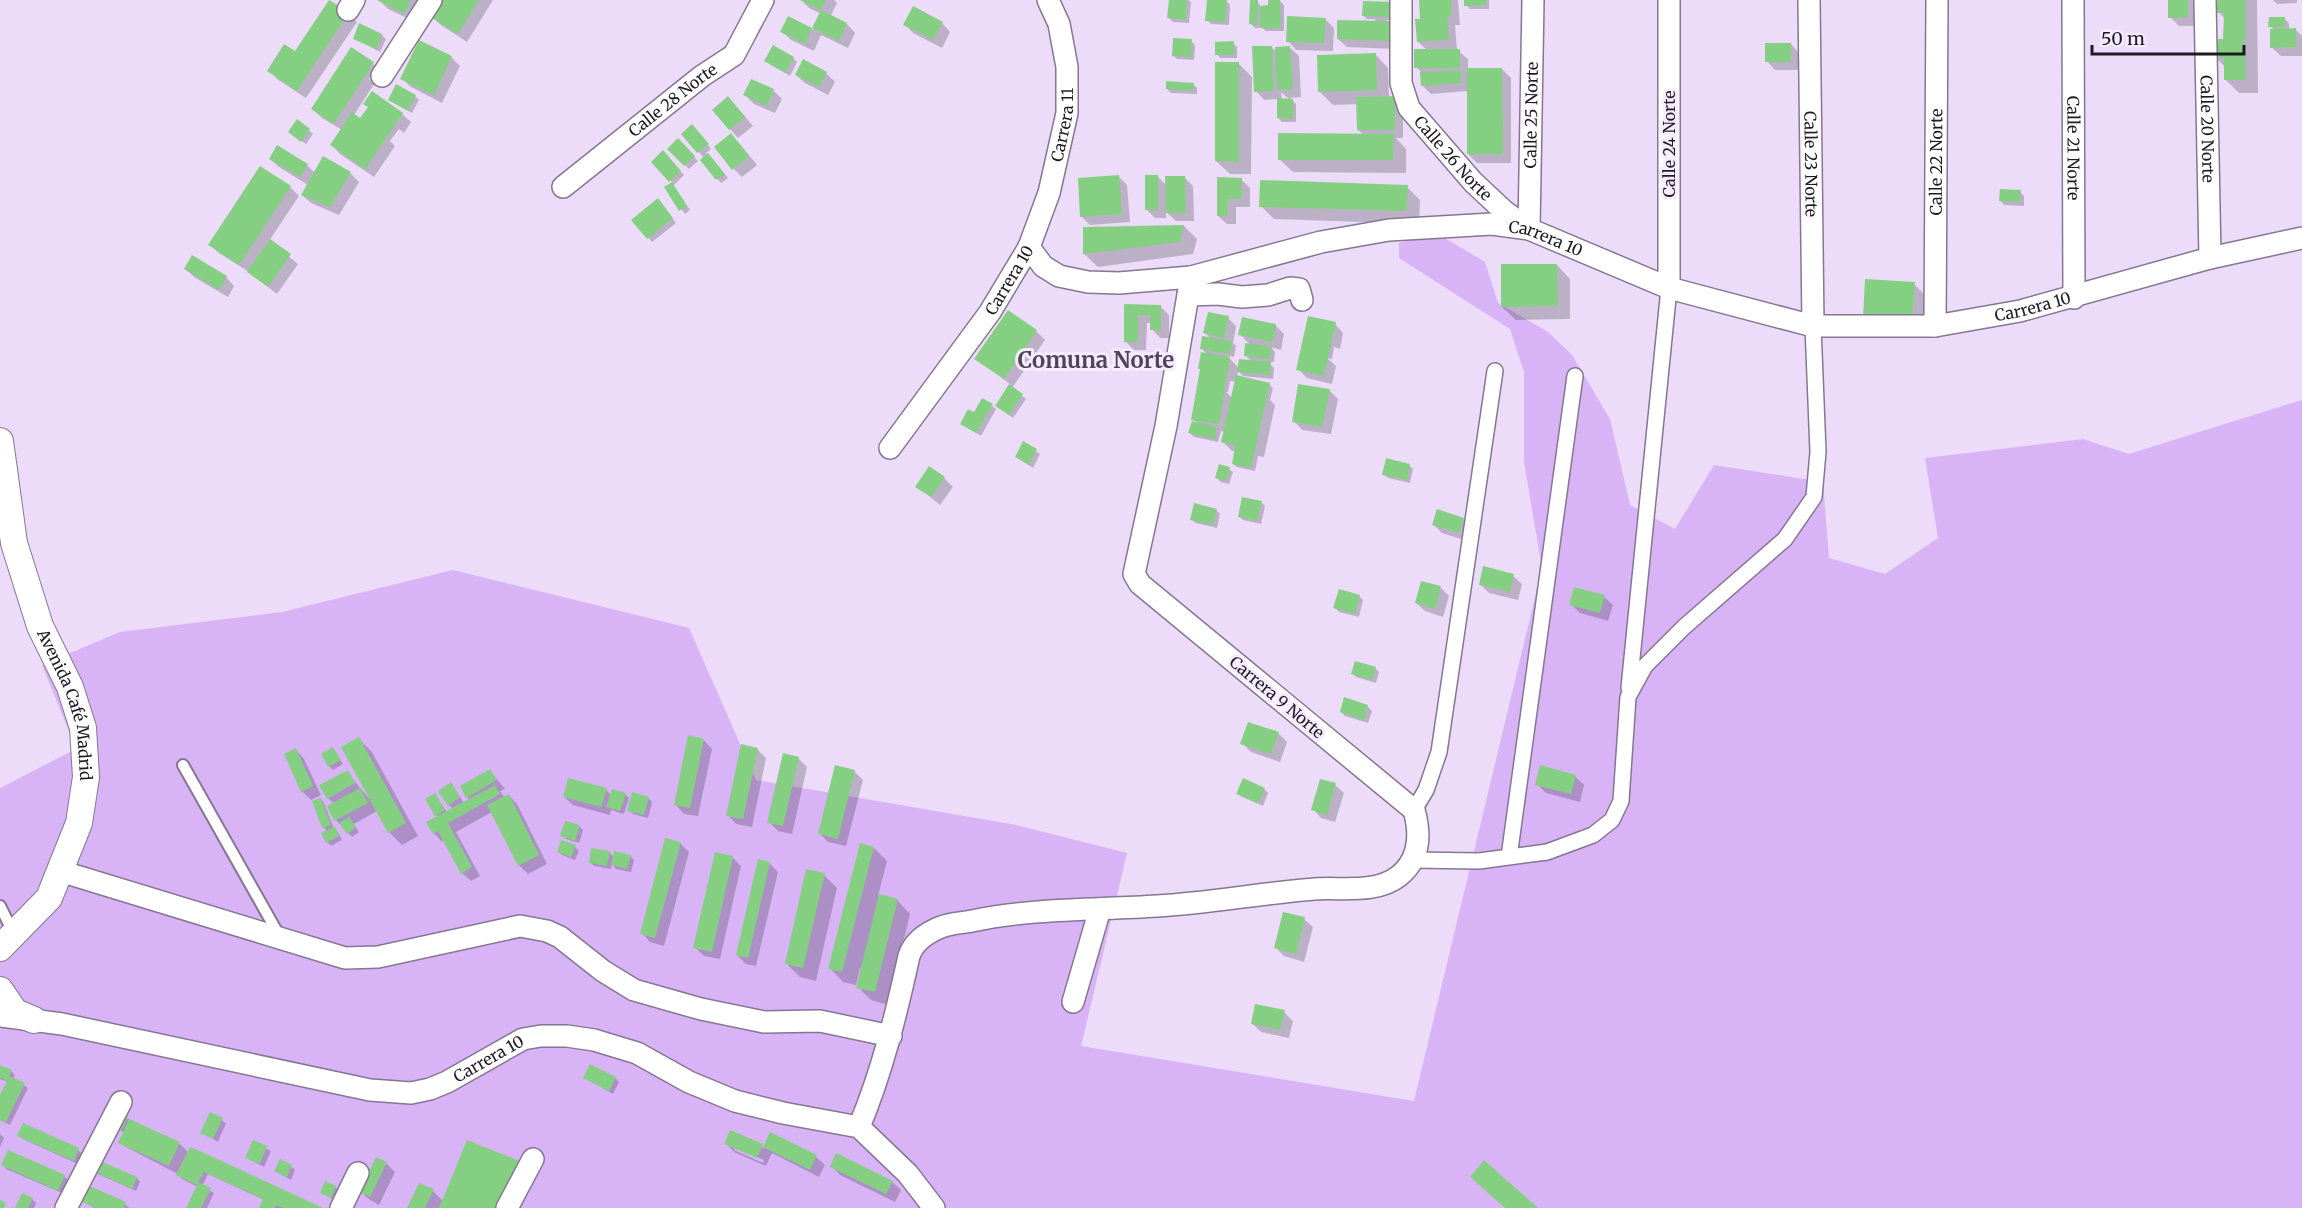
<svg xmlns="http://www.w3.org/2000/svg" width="2302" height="1208" viewBox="0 0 2302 1208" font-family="Merriweather,serif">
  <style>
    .green { fill: #d8b3f5 }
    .shadow { fill: #0003; fill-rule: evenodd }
    .building { fill: #85cf83 }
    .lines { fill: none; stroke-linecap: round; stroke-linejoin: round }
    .service-casing { stroke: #857791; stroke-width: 14 }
    .pedestrian-casing { stroke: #857791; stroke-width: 18 }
    .minor-casing { stroke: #857791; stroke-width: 24 }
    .tertiary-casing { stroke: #857791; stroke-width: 28 }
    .service { stroke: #fff; stroke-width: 10 }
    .pedestrian { stroke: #fff; stroke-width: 15 }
    .minor { stroke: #fff; stroke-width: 21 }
    .tertiary { stroke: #fff; stroke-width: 26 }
    .labels { text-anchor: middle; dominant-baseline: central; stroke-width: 6; stroke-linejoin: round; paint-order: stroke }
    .street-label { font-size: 16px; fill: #1f1923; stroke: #f6ecfe }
    .district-label { font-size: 22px; font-weight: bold; fill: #50435b; stroke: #f6ecfe }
  </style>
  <rect width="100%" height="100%" fill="#ecdcf9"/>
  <path class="green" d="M1438,234L1485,262L1498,303L1548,332L1572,355L1610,419L1630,505L1675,529L1714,465L1823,482L1829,558L1885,574L1938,538L1925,458L2083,439L2129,454L2302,400V1208H0V788L76,749L42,665L120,632L282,612L453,570L689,628L756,780L1016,825L1127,853L1081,1046L1414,1101L1542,568L1524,462V372L1510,329L1399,258V243Z"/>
  <path class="shadow" d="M379,0H424L413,21L388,9Z
    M443,0H493L467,42L441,25L432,17Z
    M801,0H834L837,3L830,17L847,24L855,33L848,48L821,35L814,51L791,40L782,31L789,18L813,30L821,14L809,8Z
    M1170,0H1188L1191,2L1189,23L1173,22L1169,18Z
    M1208,0L1226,1L1230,5L1229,25L1211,24L1207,20Z
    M1420,0H1458L1460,25H1455L1457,50L1468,59V69H1502L1511,78V163H1477L1468,154V91L1431,94L1422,85V73L1416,67L1427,50L1418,42L1422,20Z
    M1466,0H1489V9H1470L1466,5Z
    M2170,0H2196V26H2179L2170,17Z
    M2219,0H2257L2258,93H2239L2226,80V68L2215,57L2225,40V19L2219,12Z
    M2273,0H2297V3L2277,4Z
    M1257,1L1261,7H1270L1280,1L1284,5V31H1266L1262,28H1255L1251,24Z
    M1390,4L1393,20H1386L1398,31L1397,49L1347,47L1338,39L1375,22V19H1367L1363,15Z
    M348,14L357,22L306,98L277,79L269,70L296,53Z
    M1325,19L1334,28L1333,51L1296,50L1288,41Z
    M2285,19L2289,23V29H2295L2302,36V56H2281L2272,48L2274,30L2270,26Z
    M942,23L950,32L942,48L913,33L905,24Z
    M382,35L386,39L380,52L354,38Z
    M1191,41L1195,45L1194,60L1177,59L1173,55Z
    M1233,43L1237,47V58H1220L1217,54Z
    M1791,44L1799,53V70H1775L1767,61Z
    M1271,47L1277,52L1290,48L1299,56L1301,97L1290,98L1296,104V122H1282L1278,118L1279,99L1264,100L1256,91ZM1281,92L1290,100H1282Z
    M351,49L377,67L369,79L374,84L354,115L361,120L402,114L411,122L404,133L399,129L390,141L395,146L374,177L340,154L332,145L342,130L322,118L313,109Z
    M1375,54L1388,68L1389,98H1394L1403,106V138H1396L1406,149V173L1293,172L1279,159L1364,135L1358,130V104L1333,105L1320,92Z
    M451,57L460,66L442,103L411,87L402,79Z
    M793,58L797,62L790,76L766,61Z
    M1239,64L1252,77L1251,174H1230L1216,161Z
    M826,73L835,82L828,95L805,83L796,75Z
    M752,81L773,90L782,99L775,113L754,104L745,95Z
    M1193,84L1197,88V94L1171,93L1167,89Z
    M415,96L419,100L412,113L389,100Z
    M737,107L753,126L738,138L730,129Z
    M298,121L313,134L306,144L294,136Z
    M696,130L711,149L706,153L728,178L721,183L702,160L704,158L683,134Z
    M678,140L698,161L689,169L669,149Z
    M739,143L757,165L742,177L734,169Z
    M663,152L684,175L673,186L690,210L685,214L666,188L673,183L653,162Z
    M270,159L307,165L315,173H350L359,182L339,215L311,203L302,195L308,185L279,167Z
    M1119,177L1127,185L1130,222L1090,225L1081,216Z
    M1158,177L1166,185L1184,177L1193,186L1194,221H1176L1166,212V218H1155L1146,209Z
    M1219,179H1241L1250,188V207H1236V224H1227L1218,216Z
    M290,187L299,196L269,241L298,264L277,294L249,272L219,253L210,245Z
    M1407,187L1420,200L1419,224L1274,219L1261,206Z
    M2020,192L2024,196V206L2004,205L2001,201Z
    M662,204L676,223L652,242L633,220Z
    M1184,226L1197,239L1193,254L1098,267L1084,254L1085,228Z
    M1557,265L1570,279V319L1516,320L1502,307Z
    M186,269L226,277L234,286L228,297L194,277Z
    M1914,284L1927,297L1925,333L1878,331Z
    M1126,306H1160L1169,315V338H1160L1152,329V323H1147L1146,350H1134L1126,342Z
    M1228,318L1236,326L1233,343L1236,346L1234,357L1227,356L1239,368L1252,362L1245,355L1251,346L1240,334L1275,325L1284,334L1281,350L1271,347L1275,352L1274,362H1268L1274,368L1273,379L1243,376L1238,371L1237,377L1269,384L1273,388L1270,400L1275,405L1264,457L1258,456L1255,471L1237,467L1233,464L1236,451H1232L1223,442L1225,432L1221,431L1218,442L1194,437L1190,433L1198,424L1193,419L1201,370L1199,368L1208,355L1201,348L1211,339L1205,333ZM1230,381L1236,382L1232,398L1226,392H1228Z
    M1335,324L1343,333L1340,349L1334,347L1332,359L1327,358L1336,366L1332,384L1307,378L1298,369Z
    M1036,331L1045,340L1012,388L1026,399L1013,418L997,406L1011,385L976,358Z
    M1329,390L1338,399L1331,434L1302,430L1294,421Z
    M992,406L996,409L981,436L962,424Z
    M1024,443L1040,454L1033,468L1016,457Z
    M1409,465L1413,469L1410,483L1388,478L1384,474Z
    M1229,469L1233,472L1229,484L1221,482L1217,478Z
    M944,478L953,487L940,505L917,486Z
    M1261,502L1265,506L1261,524L1243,520L1239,516Z
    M1216,510L1220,514L1217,528L1196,523L1192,520Z
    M1463,519L1472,528L1467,541L1442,533L1434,525Z
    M1513,576L1522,584L1518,600L1489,593L1480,584Z
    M1441,588L1449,596L1443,617L1425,611L1416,603Z
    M1359,596L1363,600L1359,617L1339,612L1335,608Z
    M1604,597L1613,605L1608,621L1580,613L1571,604Z
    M1375,668L1379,672L1376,683L1356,677L1352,673Z
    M1345,699L1368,707L1372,711L1368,723L1345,716L1341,712Z
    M1278,733L1287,742L1280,762L1251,752L1242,743Z
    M359,739L372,752L418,836L402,845L389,832L377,811L354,824L359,832L352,837L336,820L329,807L334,804L328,798L347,772L371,801Z
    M704,740L712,749L698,816L684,814L676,805Z
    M333,749L343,764L333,770L329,766Z
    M757,749L766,758L752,827L736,824L728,815Z
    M296,750L304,759L321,795L311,800L302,791Z
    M798,758L807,767L792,834L778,831L769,822Z
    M490,771L505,789L500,791L505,798L509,796L517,804L547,864L528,874L519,865L492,812L456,832L480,876L471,881L462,873L445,840L442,842L434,833L438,817L436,815L435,795L447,812L453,809L449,805L454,788L464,803L470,800L467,797Z
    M854,771L863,780L846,846L828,842L819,833Z
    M1575,776L1584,785L1580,802L1546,793L1537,784Z
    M1335,785L1344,793L1335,822L1321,818L1313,809Z
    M1264,789L1268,793L1263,806L1242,797L1238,794Z
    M606,790L611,795L625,794L629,798L624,814L611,810L610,815L573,805L564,797Z
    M648,798L652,802L648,818L633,814L629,810Z
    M321,799L324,803L334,829L338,832L342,840L331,846L327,842L328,832L323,827Z
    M579,826L583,830L579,843L566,839L562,835Z
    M680,843L689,852L664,946L650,942L642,933Z
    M575,847L579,851L575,860L562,855L558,851Z
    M874,848L887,861L878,896L897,900L910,914L888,1005L871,1000L858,987L863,969L860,968L856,985L843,982L830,968Z
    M609,852L614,858L630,856L634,860L631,872L616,869L612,864L611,869L594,866L590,862Z
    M732,857L741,866L720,959L704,956L695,947Z
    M769,863L778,872L756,966L746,964L737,955Z
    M824,875L837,888L816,981L800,977L787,964Z
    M1304,919L1313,927L1304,962L1284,956L1276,948Z
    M1284,1012L1293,1021L1289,1038L1261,1032L1252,1023Z
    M0,1066L11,1071L15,1075L13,1079L28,1088L10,1125L0,1120V1099L8,1082L0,1079Z
    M585,1078H615L619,1082L613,1094Z
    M211,1114L226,1123L218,1142L202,1132Z
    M127,1118L179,1143L189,1153L319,1208H261L264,1200L208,1174L202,1186L214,1193L207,1208H188L198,1187L182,1179L178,1174L124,1146L120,1142L124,1133L115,1126Z
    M24,1125L78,1150L82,1154L78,1164L23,1139L19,1135Z
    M731,1132L764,1148L816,1157L825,1165L819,1177L772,1153L766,1166L734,1152L726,1143ZM734,1147L764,1160L763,1163L734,1150Z
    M0,1134L4,1138L0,1147Z
    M254,1142L271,1151L264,1167L247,1158Z
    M99,1162L137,1178L140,1182L136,1191L98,1174L95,1171Z
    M386,1163L395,1172L379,1205L370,1200L361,1192Z
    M3,1165L64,1176L68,1180L62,1193L6,1169Z
    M832,1166L892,1182L901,1190L895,1202L840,1175Z
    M291,1167L295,1170L291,1180L275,1171Z
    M534,1177L521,1208H409L433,1191L443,1201Z
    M335,1187L339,1191L335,1201L322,1192Z
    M32,1199L36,1203L34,1208H17Z
    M79,1199L125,1204L129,1208H94Z"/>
  <path class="building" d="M329,0L349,12L297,91L267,71L284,44L295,51Z
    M377,0H411L404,14Z
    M441,0H479L458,34L430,17Z
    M800,0H826L821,10Z
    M1169,0H1187L1186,20L1167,18Z
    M1207,0H1227L1225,22L1205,21Z
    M1250,0H1258L1257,25L1249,24Z
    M1268,0H1280L1281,28H1260V6L1268,5Z
    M1419,0H1451L1452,16L1447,17L1449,40L1417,42L1415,19H1420Z
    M1464,0H1486V5L1464,6Z
    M2168,0H2188V17L2168,18Z
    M2217,0H2245V80H2224V58H2214V39H2223L2224,13H2217Z
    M1363,1L1391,2L1390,17L1362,16Z
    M913,6L943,22L933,40L903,25Z
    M821,10L847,23L839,41L812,28Z
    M788,16L812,28L805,44L780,32Z
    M1287,16L1326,18L1324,43L1286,42Z
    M2269,17H2285V27H2268Z
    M1337,20L1390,21L1389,41L1337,39Z
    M359,23L382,34L376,49L353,39Z
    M2296,28V47L2270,48V29Z
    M1173,38L1192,39L1191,57L1172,56Z
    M419,40L452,56L434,95L400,79Z
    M1234,41V55H1215V42Z
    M1765,43H1791V62H1765Z
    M773,45L794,57L785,73L764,61Z
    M1252,46H1272L1274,91L1254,92Z
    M1290,46L1293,89L1277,90L1275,47Z
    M351,47L374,62L334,124L311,109Z
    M1414,49H1460V68H1414Z
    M1376,53L1377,90L1318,92L1317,55Z
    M803,59L827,72L819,87L795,75Z
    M1215,62H1239V162L1215,161Z
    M1467,68H1502L1503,154H1467Z
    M1460,70L1461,83L1421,86L1420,72Z
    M751,79L774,89L767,106L743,95Z
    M1166,81L1194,83L1193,91L1166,89Z
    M396,84L416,95L408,111L388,100Z
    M372,91L403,113L365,169L330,145L352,112L360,118L368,107L363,104Z
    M728,96L745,117L729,130L712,110Z
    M1395,96V130H1357L1356,97Z
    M1277,98L1293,99V119L1277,118Z
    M297,119L310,129L301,142L288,132Z
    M692,124L709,144L697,153L681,134Z
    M731,133L749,156L732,170L714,147Z
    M1278,133L1394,134L1393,160H1278Z
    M678,138L695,156L684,166L667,149Z
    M277,145L308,164L300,177L269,159Z
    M663,150L681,171L669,182L651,162Z
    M708,153L725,174L716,180L700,160Z
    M323,156L351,172L330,207L301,195Z
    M260,166L291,186L239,265L208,245Z
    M1119,175L1122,214L1080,217L1078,178Z
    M1145,175H1158V210H1145Z
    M1165,176H1185L1186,213H1166Z
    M1217,177L1242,178L1241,199H1228L1227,216H1217Z
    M1260,180L1408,185L1406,211L1259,207Z
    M672,182L687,206L679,211L664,187Z
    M2000,189L2021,190L2020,202L1999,201Z
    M658,198L673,218L647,239L631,220Z
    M1184,225L1180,242L1083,254V227Z
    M270,239L291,254L268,287L247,272Z
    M192,255L227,276L219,290L184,269Z
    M1501,264H1557L1558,306L1501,307Z
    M1865,279L1915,282L1912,320L1863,318Z
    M1124,304L1161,305V330H1150V315H1138V342H1124Z
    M1008,310L1037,330L1004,379L974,359Z
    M1208,312L1229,316L1224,338L1203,333Z
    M1308,316L1336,322L1324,376L1296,370Z
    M1242,317L1276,324L1272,342L1238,335Z
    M1202,336L1232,341L1230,354L1200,349Z
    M1245,343L1272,347L1270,359L1244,356Z
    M1201,352L1230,357L1219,424L1191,420L1200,369H1198Z
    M1239,359L1271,362L1270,375L1237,372Z
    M1236,375L1270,383L1251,468L1232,464L1235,446L1221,442Z
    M1009,384L1023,394L1009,415L995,406Z
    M1298,384L1330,389L1322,427L1292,422Z
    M982,398L993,404L976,433L960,424L968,409L974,412Z
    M1192,421L1217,427L1215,439L1188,433Z
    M1023,441L1037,449L1029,465L1015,457Z
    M1386,458L1410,464L1407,480L1382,475Z
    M1219,464L1230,467L1226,481L1215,478Z
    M929,466L945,477L931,497L915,487Z
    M1242,497L1262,501L1257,521L1238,517Z
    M1194,503L1217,509L1213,525L1190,520Z
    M1437,509L1464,518L1459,533L1432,525Z
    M1483,566L1514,574L1510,592L1479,585Z
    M1421,581L1441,586L1435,609L1415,603Z
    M1574,587L1605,595L1600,613L1569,605Z
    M1339,589L1360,595L1355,614L1333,608Z
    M1355,661L1376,667L1372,680L1351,674Z
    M1344,697L1368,705L1364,720L1340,712Z
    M1248,722L1279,732L1271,754L1240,744Z
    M688,735L704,739L690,808L674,805Z
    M359,737L406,823L388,833L341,747Z
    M741,744L758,748L743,819L726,816Z
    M333,747L341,760L328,767L321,754Z
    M296,748L313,786L301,792L284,754Z
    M783,753L799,757L783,826L767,823Z
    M835,765L855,770L838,839L818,834Z
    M1540,765L1576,775L1571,794L1535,785Z
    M490,769L497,780L466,798L460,786Z
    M348,770L355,783L327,799L319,785Z
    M568,778L607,788L601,807L563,797Z
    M1243,778L1265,788L1259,803L1236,794Z
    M1320,779L1336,783L1327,815L1311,810Z
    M451,782L460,797L448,806L438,791Z
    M495,785L500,794L448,823L472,867L461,874L438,831L433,834L426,822Z
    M360,788L368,803L334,821L327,806Z
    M612,789L626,793L620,811L606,807Z
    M632,792L649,797L644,815L627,811Z
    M435,793L445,810L435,816L425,799Z
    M509,794L539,855L518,866L487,805Z
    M321,798L331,825L322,828L312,801Z
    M349,817L356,827L347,834L339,823Z
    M565,821L580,825L575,841L560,836Z
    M335,826L339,836L326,843L321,833Z
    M665,838L681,842L655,938L640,934Z
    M561,840L576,845L571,857L557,852Z
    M860,843L874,847L842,972L828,969Z
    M591,848L610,851L607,866L589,863Z
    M614,851L631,855L627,869L611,865Z
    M715,852L733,856L712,952L693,948Z
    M758,859L770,862L748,958L736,955Z
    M806,869L825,873L803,968L785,964Z
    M879,894L898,899L875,992L856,988Z
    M1283,912L1305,917L1296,954L1274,948Z
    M1255,1004L1285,1010L1280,1030L1251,1024Z
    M590,1064L616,1077L609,1091L583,1078Z
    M0,1065L12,1070L9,1076L25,1083L6,1122L0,1120V1095L7,1081L0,1078Z
    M121,1112L128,1116L121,1131L113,1127Z
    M210,1112L223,1118L213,1139L200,1133Z
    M129,1119L180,1142L169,1166L118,1143Z
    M23,1123L79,1148L74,1161L17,1136Z
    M730,1130L763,1144L757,1158L724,1144Z
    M770,1132L817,1155L810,1170L763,1147Z
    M253,1140L267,1146L260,1164L245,1158Z
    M467,1140L522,1162L503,1208H439Z
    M190,1147L211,1156L323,1208H283L276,1205L275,1208H259L263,1199L204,1172L198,1182L211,1188L201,1208H186L197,1185L176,1175Z
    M8,1150L65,1175L58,1191L1,1165Z
    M836,1153L893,1181L886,1194L830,1167Z
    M376,1157L387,1162L370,1197L359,1192Z
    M280,1159L292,1165L287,1177L274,1171Z
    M98,1160L137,1177L132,1189L93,1171Z
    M1484,1160L1538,1208H1505L1470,1177Z
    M325,1181L336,1186L331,1198L320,1193Z
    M419,1183L434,1189L425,1208H407Z
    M85,1184L126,1202L124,1208H96L78,1200Z
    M22,1193L33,1198L28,1208H15Z
    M0,1200L6,1203L4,1208H0Z"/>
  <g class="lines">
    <g class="service-casing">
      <path id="service" d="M183,765L280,937
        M0,906L14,934"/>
    </g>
    <g class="pedestrian-casing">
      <path id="pedestrian" d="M1629,688L1669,288
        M1414,810L1426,790L1439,752L1495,371
        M1509,857L1575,376
        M1413,860L1479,861L1547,852L1593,835L1612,820L1621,801L1628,697L1645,666L1684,627L1785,539L1814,497L1818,452L1813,326"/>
    </g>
    <g class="minor-casing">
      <g id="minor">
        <path id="s1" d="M1401,0V83L1409,108L1473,182L1504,211L1526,227"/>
        <path d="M1669,0V288"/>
        <path id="s2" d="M1809,0L1813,326"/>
        <path id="s3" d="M2073,0L2074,298"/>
        <path id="s4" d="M2205,0L2210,258"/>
        <path d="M348,10L354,0"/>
        <path d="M382,76L431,0"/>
        <path id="s5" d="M563,187L702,76L734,55L763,0"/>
        <path id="s6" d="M1529,229L1533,0"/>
        <path id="s7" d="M1029,247L1043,266L1059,276L1088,282L1119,283L1191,277L1321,242L1389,230L1492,224L1529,229L1669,288L1813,326H1935L2020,311L2210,258L2302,238"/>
        <path d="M1188,295L1218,294L1242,297L1268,295L1290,288L1299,289L1302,300"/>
        <path id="s8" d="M1935,326L1937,0"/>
        <path id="s9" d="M890,448L990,312L1029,247L1049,193L1067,113V67L1059,24L1048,0"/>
        <path d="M60,871L345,958L378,957L520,926L547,931L560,937L603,971L634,990L701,1009L764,1022L820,1021L891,1036"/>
        <path d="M1073,1002L1100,909"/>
        <path id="s10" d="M0,1016L62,1024L370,1090L411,1093L430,1089L447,1082L523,1039L541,1036H567L594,1040L637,1053L689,1082L735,1101L783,1113L859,1127L908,1174L934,1208"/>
        <path d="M859,1127C882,1072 896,1015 909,956C914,941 926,933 941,927C951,923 962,923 972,921C1033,908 1096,910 1157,906C1210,903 1262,893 1315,889C1342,887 1376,894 1399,876C1420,859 1421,835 1414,810L1140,584L1134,574L1166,426L1191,277"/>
        <path d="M66,1208L121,1102"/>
        <path d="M341,1208L358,1173"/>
        <path d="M507,1208L533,1159"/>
      </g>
    </g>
    <g class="tertiary-casing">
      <g id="tertiary">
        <path id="s11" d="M0,441L14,543L40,626L70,687L83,728L86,777L79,823L49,898L0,948"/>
        <path d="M0,990L15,1012L34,1020"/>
      </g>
    </g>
    <use href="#service" class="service"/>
    <use href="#pedestrian" class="pedestrian"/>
    <use href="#minor" class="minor"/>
    <use href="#tertiary" class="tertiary"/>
  </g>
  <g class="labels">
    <g class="street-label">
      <text stroke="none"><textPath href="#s5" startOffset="140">Calle 28 Norte</textPath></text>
      <text stroke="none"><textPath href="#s6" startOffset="114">Calle 25 Norte</textPath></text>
      <text stroke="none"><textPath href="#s9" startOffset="372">Carrera 11</textPath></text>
      <text stroke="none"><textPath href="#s4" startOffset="129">Calle 20 Norte</textPath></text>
      <text transform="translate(1669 144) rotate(-90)">Calle 24 Norte</text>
      <text stroke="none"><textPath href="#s3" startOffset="148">Calle 21 Norte</textPath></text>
      <text stroke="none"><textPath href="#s1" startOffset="176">Calle 26 Norte</textPath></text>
      <text stroke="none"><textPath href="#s2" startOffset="164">Calle 23 Norte</textPath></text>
      <text stroke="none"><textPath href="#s8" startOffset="164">Calle 22 Norte</textPath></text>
      <text stroke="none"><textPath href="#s7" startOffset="538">Carrera 10</textPath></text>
      <text stroke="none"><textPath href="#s9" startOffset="206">Carrera 10</textPath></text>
      <text stroke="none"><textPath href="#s7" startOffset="1042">Carrera 10</textPath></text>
      <text transform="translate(1277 697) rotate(40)">Carrera 9 Norte</text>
      <text stroke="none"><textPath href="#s11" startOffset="274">Avenida Café Madrid</textPath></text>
      <text stroke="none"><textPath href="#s10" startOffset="504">Carrera 10</textPath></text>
    </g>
    <g class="district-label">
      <text x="1096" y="360">Comuna Norte</text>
    </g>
  </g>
  <path d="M2092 45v9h152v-9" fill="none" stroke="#1f1923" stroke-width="3"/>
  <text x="2101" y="45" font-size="18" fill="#1f1923" stroke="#f6ecfe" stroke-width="4.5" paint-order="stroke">50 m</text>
</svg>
